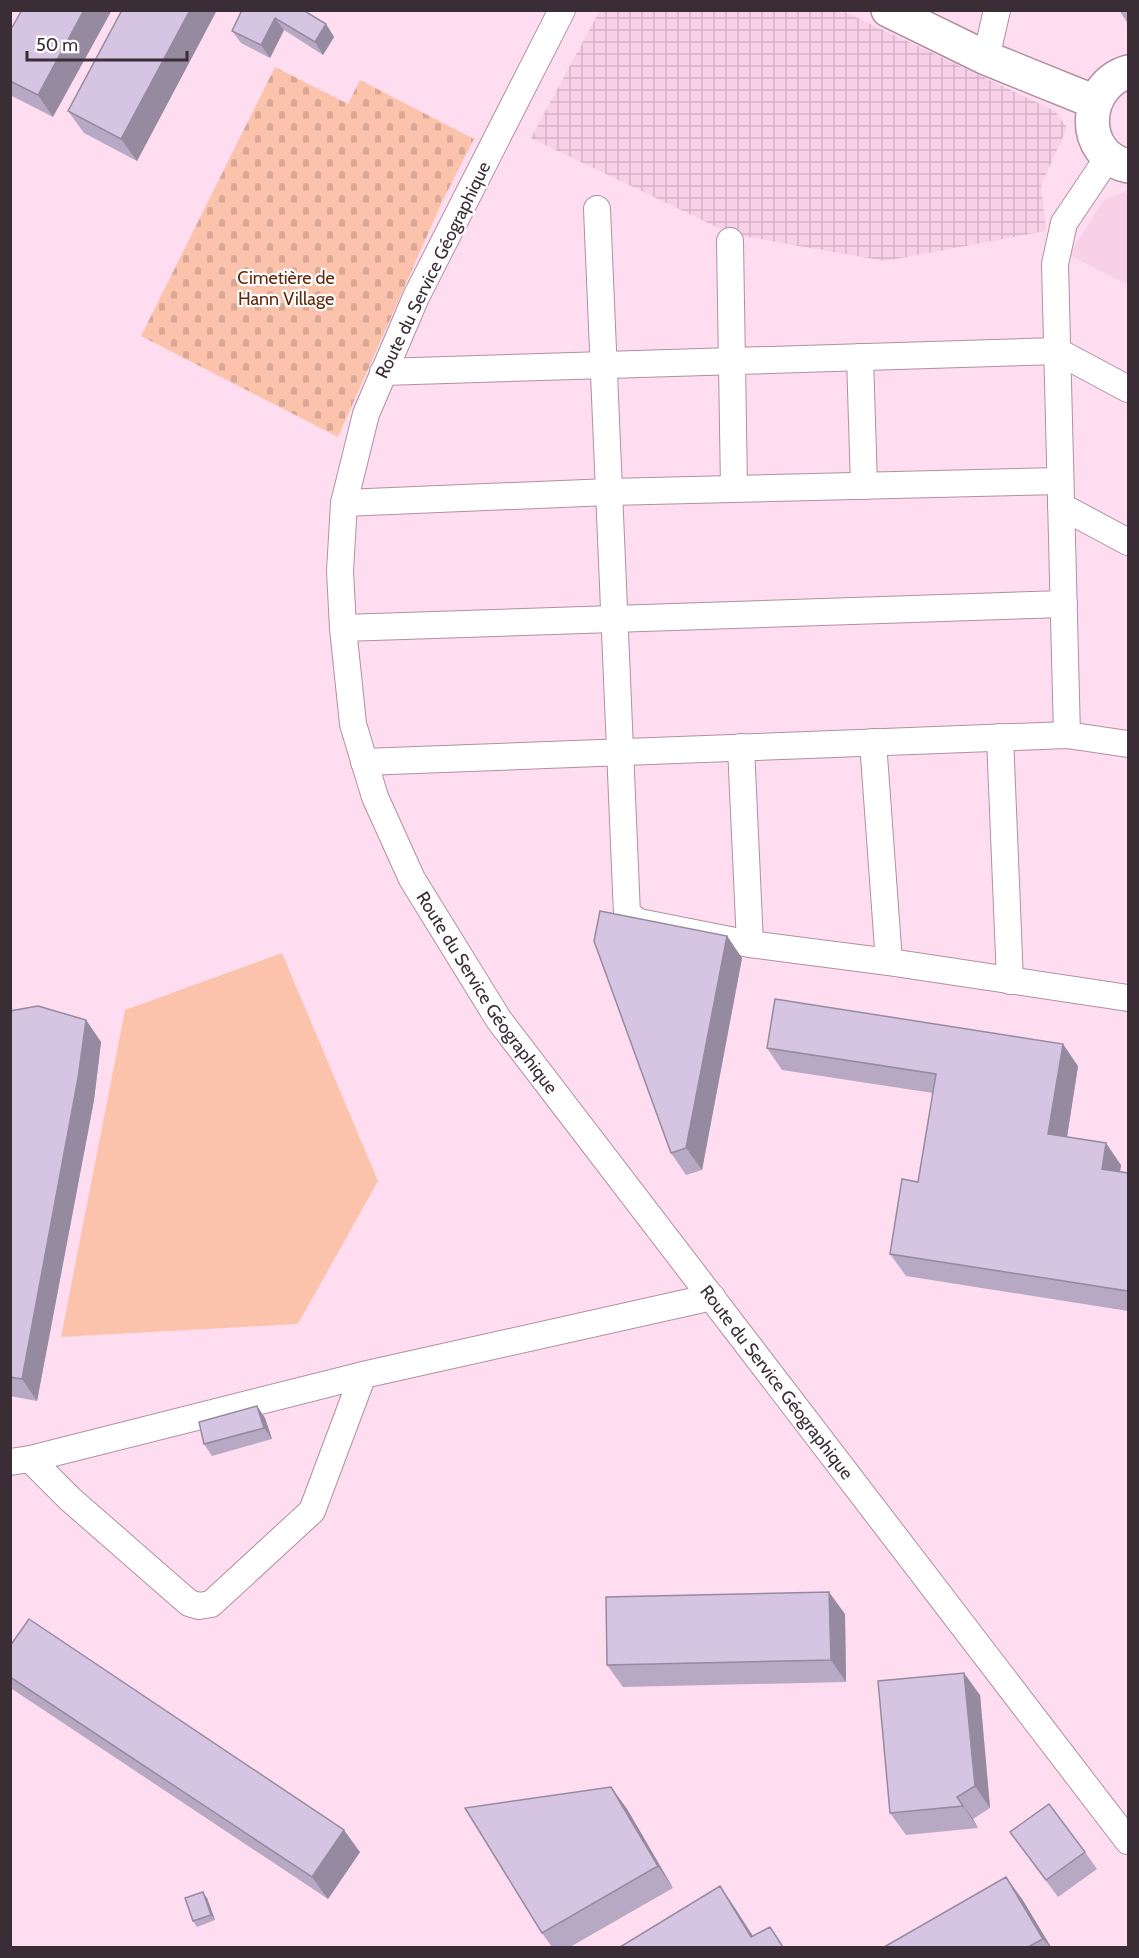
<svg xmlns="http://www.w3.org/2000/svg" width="1139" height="1958" viewBox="0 0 1139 1958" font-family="Cabin,sans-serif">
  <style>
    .built { fill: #f8d0e8 }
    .industrial { fill: url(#industrial-grid) }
    .green { fill: #fcc3ac }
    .cemetery { fill: url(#cemetery-stones) }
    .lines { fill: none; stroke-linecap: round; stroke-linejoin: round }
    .minor-casing { stroke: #af90a3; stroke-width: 28 }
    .secondary-casing { stroke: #af90a3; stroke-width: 36 }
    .minor { stroke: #fff; stroke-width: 26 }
    .secondary { stroke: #fff; stroke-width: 33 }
    .wall { fill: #b7a9c3 }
    .shaded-wall { fill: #958a9f }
    .building { fill: #d5c5e3; stroke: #958a9f; stroke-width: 1.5 }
    .labels { text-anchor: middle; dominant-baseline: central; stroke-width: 4.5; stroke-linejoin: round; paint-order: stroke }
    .street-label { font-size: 18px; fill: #3a2d35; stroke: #fff }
    .park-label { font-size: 18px; fill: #632709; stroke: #fff }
  </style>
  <defs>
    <pattern id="industrial-grid" width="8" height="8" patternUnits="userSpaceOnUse" patternTransform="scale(1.5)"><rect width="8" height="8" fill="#f8d0e8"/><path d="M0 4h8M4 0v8" fill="none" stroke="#d5b3c8"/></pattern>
    <pattern id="cemetery-stones" width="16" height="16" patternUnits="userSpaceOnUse" patternTransform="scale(1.5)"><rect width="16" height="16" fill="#fcc3ac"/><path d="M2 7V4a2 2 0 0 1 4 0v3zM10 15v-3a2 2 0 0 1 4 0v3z" fill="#d9a895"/></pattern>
  </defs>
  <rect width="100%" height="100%" fill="#ffddf1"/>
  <path class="built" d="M1128,190V285L1069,255L1103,201Z"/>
  <path class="industrial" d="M600,10L843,11L1055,111L1067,128L1041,185L1046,231L885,261L731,234L531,138Z"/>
  <path class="green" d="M282,953L378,1181L298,1324L61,1337L125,1010Z"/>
  <path class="cemetery" d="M275,67L348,104L360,80L474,139L442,202L338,437L141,336Z"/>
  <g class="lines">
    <g class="minor-casing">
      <g id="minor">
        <path id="s1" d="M562,10L416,297L366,414L344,503L340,571L343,628L353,724L375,797L412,879L499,1020L1128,1841"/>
        <path d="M986,58L997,10"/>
        <path d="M597,209L627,914L639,922L750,944L889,962L1128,998"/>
        <path d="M730,241L734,488"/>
        <path d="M860,357L864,486"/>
        <path d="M383,372L1057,351L1128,389"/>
        <path d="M344,503L609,492L1060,481"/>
        <path d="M1061,506L1128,542"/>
        <path d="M343,628L1064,604"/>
        <path d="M1067,735L1055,264L1064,223L1109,156"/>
        <path d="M1000,737L1010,981"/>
        <path d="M873,742L889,962"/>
        <path d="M741,747L750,944"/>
        <path d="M364,762L1067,735L1128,744"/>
        <path d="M30,1459L70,1499L189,1603L199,1606L211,1604L312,1511L363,1375"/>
        <path d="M10,1462L30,1459L363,1375L712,1297"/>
      </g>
    </g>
    <g class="secondary-casing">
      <path id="secondary" d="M888,10L986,58L1095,102
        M1128,72C1082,86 1079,155 1128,166"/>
    </g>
    <use href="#minor" class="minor"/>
    <use href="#secondary" class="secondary"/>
  </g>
  <path class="wall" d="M122,10H217L137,161L84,133L68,111Z
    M242,10L326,24L334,37L323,55L284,30L270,58L241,43L232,31Z
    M1119,10H1128V24Z
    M10,31L53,117L10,95Z
    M727,936L742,958L702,1170L686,1175L671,1153Z
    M10,1011L86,1020L101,1042L94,1100L37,1401L10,1396Z
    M767,1048L1078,1066L1067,1137L1121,1165L1120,1171L1128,1173V1311L906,1276L890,1254L918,1182L933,1093L782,1070Z
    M257,1406L265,1418L272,1439L212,1456L204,1444Z
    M845,1614L846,1682L623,1687L607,1665Z
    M10,1646L360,1852L328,1899L12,1689L10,1688Z
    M980,1695L990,1808L973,1819L978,1828L906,1835L890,1813Z
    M611,1787L627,1809L673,1888L570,1947H552L542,1933Z
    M1010,1832L1085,1852L1097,1869L1058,1897Z
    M207,1898L215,1920L197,1927L193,1921Z
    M1022,1899L1051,1947H884Z"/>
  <path class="shaded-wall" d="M84,10H112L53,117L38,95Z
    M190,10H217L137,161L121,139Z
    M275,18L284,30L270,58L261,45Z
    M326,24L334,37L323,55L315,42Z
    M727,936L742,958L702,1170L686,1148Z
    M86,1020L101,1042L94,1100L37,1401L22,1379Z
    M1063,1044L1078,1066L1064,1156L1048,1134Z
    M1106,1143L1121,1165L1117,1191L1102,1169Z
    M257,1406L265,1418L272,1439L264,1428Z
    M829,1592L845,1614L846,1682L831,1660Z
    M964,1673L980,1695L990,1808L975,1786Z
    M611,1787L627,1809L673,1888L658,1866Z
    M957,1797L973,1819L978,1828L963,1806Z
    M344,1830L360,1852L328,1899L312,1877Z
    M1006,1877L1022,1899L1051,1947H1050L1043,1939Z
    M720,1886L735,1908L760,1947L751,1937Z
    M203,1892L207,1898L215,1920L211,1915Z"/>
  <path class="building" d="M22,10H84L38,95L10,81V31Z
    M122,10H190L121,139L68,111Z
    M242,10H303L326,24L315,42L275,18L261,45L232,31Z
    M600,911L727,936L686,1148L671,1153L594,941Z
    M775,999L1063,1044L1048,1134L1106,1143L1102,1169L1128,1173V1291L890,1254L902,1179L918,1182L936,1074L767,1048Z
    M38,1006L86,1020L78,1078L22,1379L10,1377V1011Z
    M257,1406L264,1428L204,1444L199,1422Z
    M829,1592L831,1660L607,1665L606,1597Z
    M29,1619L344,1830L312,1877L10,1677V1646Z
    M964,1673L975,1786L957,1797L963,1806L890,1813L878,1681Z
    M611,1787L658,1866L542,1933L465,1808Z
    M1049,1804L1085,1852L1046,1880L1010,1832Z
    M1006,1877L1043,1939L1028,1947H884Z
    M720,1886L751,1937L770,1927L783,1947H620Z
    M203,1892L211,1915L193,1921L185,1898Z"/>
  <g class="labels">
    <g class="street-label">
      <text transform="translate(433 270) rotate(-64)">Route du Service Géographique</text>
      <text stroke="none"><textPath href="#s1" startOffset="1065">Route du Service Géographique</textPath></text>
      <text stroke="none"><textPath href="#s1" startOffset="1551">Route du Service Géographique</textPath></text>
    </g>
    <g class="park-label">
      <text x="286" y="278">Cimetière de<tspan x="286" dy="21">Hann Village</tspan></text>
    </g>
  </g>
  <rect width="1139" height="1958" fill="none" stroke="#3a2d35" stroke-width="24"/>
  <path d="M27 51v9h160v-9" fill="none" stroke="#3a2d35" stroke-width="3"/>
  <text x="36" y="51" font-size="18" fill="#3a2d35" stroke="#ffffff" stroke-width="4.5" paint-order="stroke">50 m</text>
</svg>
